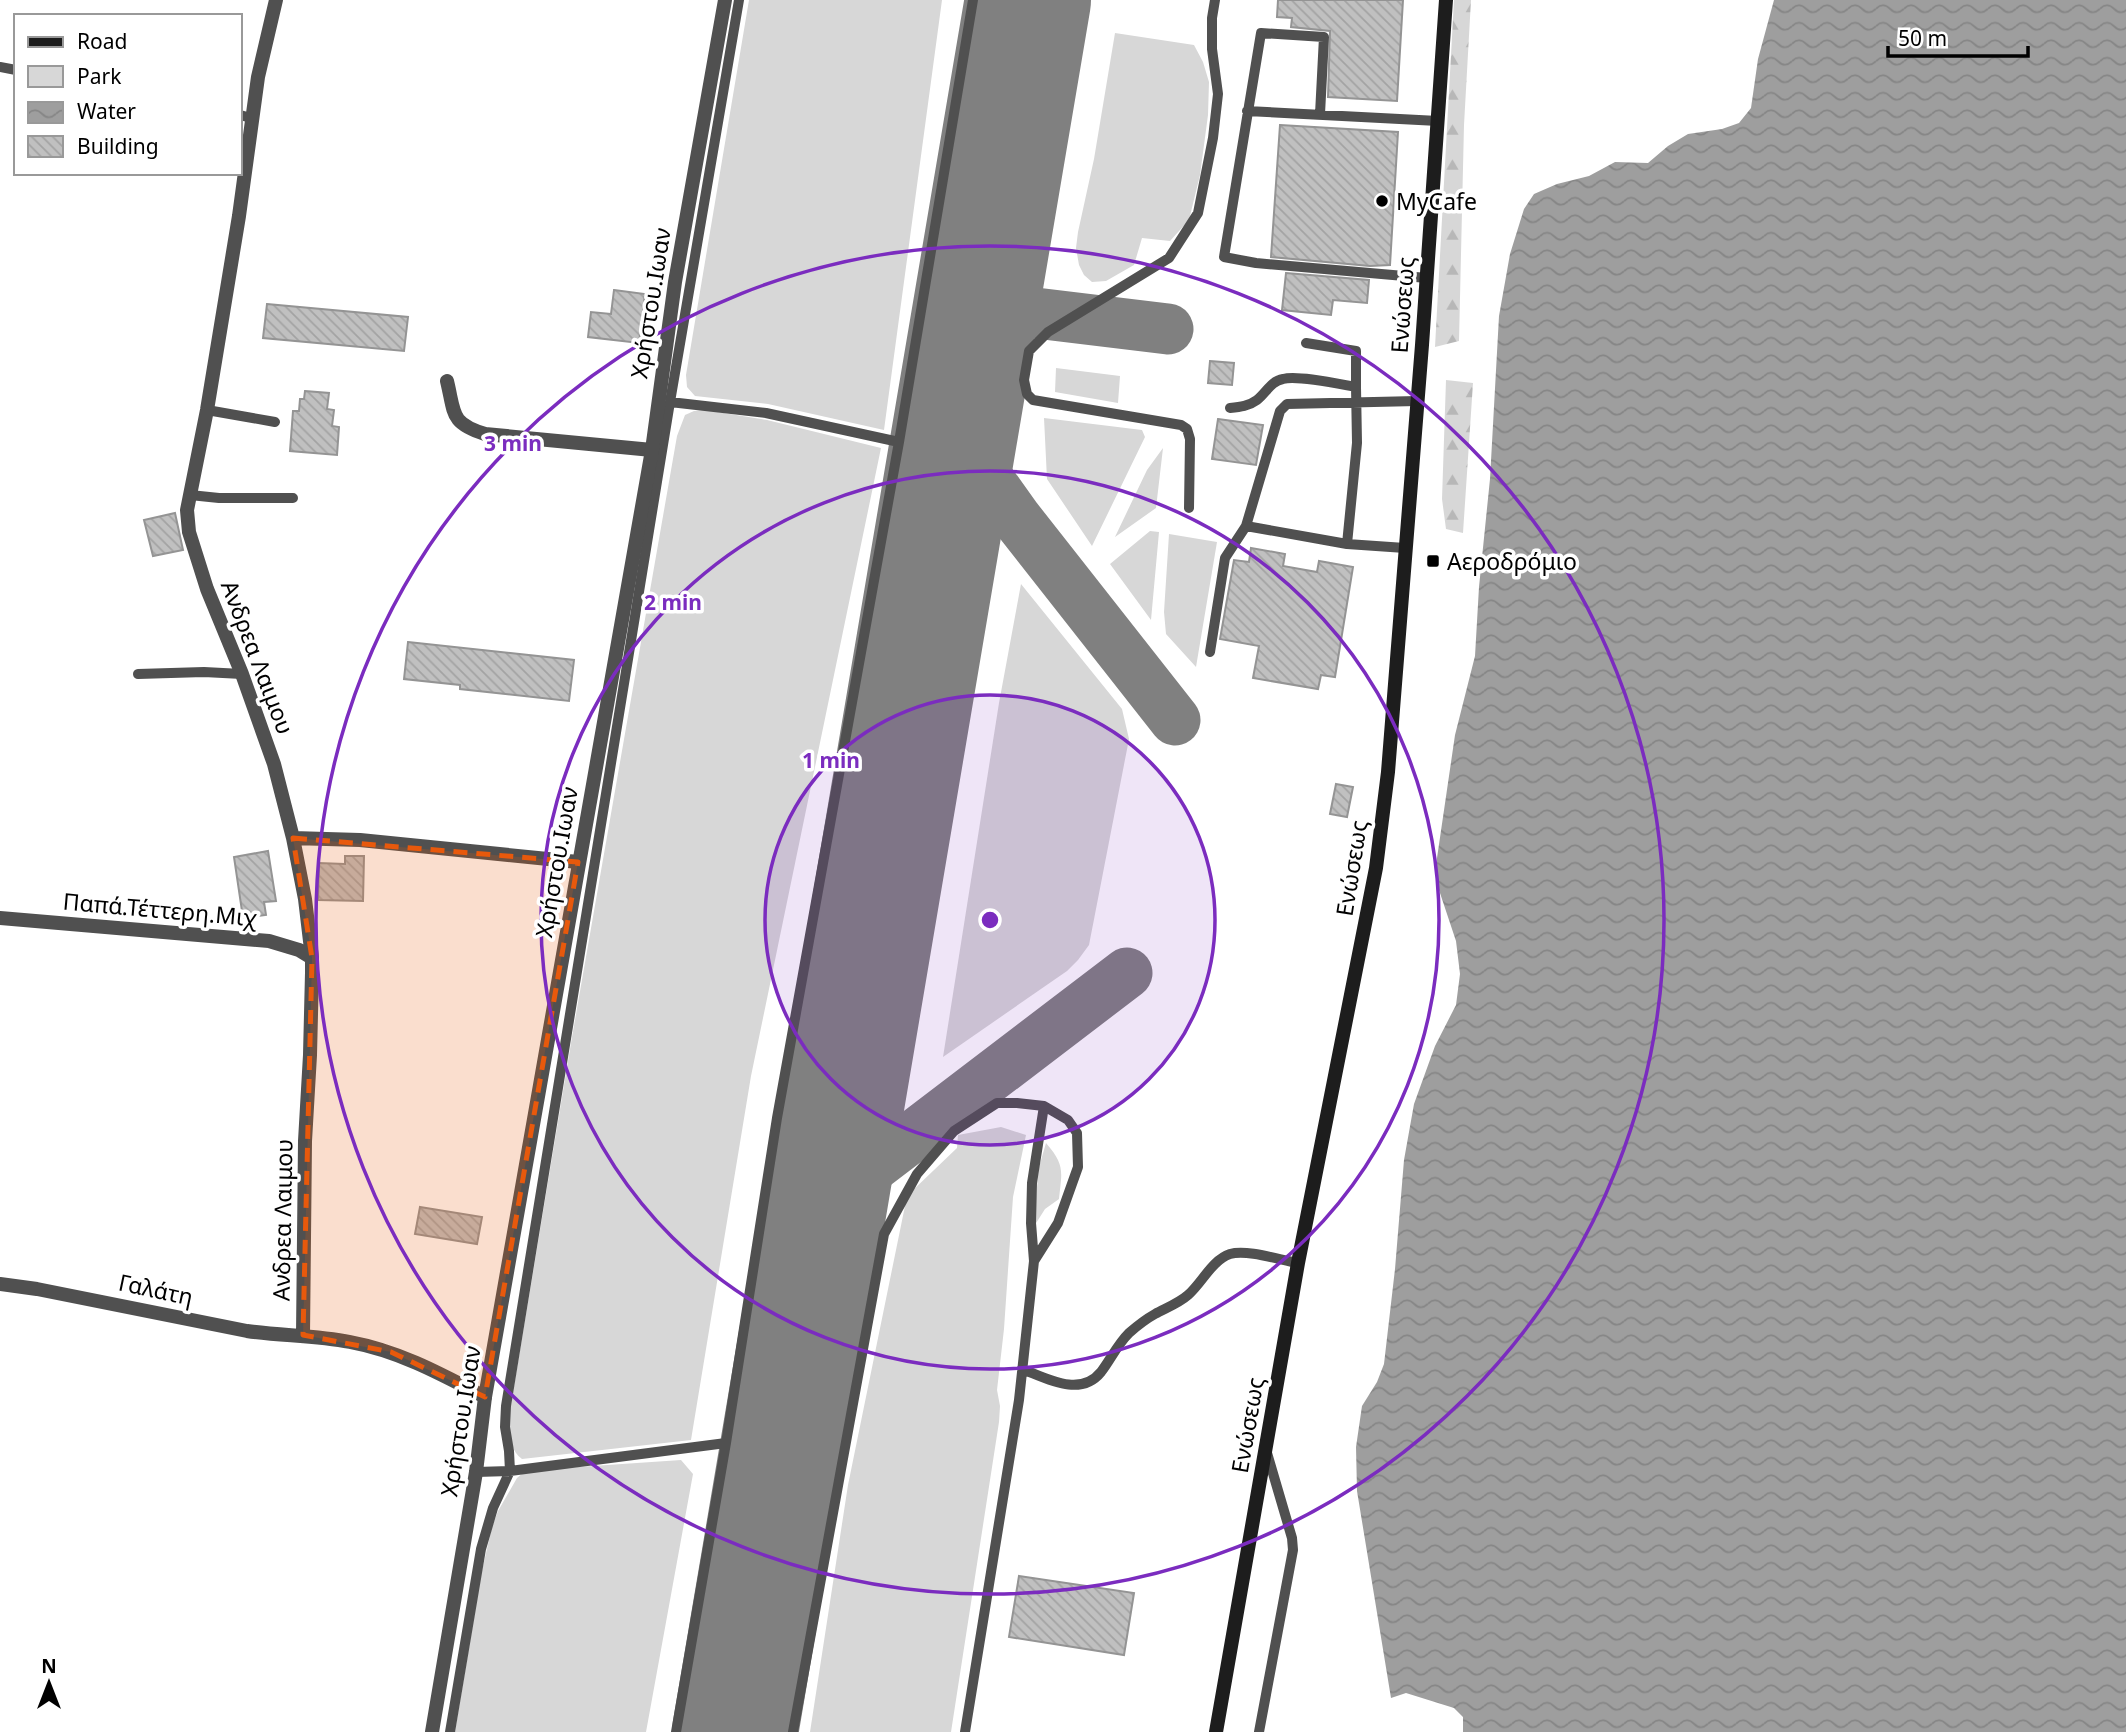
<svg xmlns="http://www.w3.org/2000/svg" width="2126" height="1732" viewBox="0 0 2126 1732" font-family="'Noto Sans',sans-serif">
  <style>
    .green { fill: #d7d7d7 }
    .forest { fill: url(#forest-firs) }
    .water { fill: url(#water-waves) }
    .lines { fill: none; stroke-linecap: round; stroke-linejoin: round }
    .taxiway { stroke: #808080; stroke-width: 51 }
    .runway { stroke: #808080; stroke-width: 126 }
    .building { fill: url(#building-back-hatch); stroke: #949494; stroke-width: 2 }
    .service { stroke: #505050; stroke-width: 10 }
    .minor { stroke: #505050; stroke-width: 14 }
    .tertiary { stroke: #505050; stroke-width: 14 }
    .secondary { stroke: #1d1d1d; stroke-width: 14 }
    .marked { fill: #e8590c; fill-opacity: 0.2; stroke: #e8590c; stroke-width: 5; stroke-dasharray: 14 9; stroke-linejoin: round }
    .ring { fill: none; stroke: #7b2cbf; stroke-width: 3.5 }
    .poi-dot { fill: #000; stroke: #fff; stroke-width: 2.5 }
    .labels { text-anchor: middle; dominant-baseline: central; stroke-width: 7; stroke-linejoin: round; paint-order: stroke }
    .poi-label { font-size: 23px; fill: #000; stroke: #fff; text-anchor: start }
    .street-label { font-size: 23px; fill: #000; stroke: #fff }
    .centre { fill: #7b2cbf; stroke: #fff; stroke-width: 3.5 }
    .ring-label { font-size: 21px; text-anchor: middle; font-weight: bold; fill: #7b2cbf; stroke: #fff; stroke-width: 7; stroke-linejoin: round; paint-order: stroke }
  </style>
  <defs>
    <pattern id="forest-firs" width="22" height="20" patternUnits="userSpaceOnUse" patternTransform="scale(1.75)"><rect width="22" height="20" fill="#d7d7d7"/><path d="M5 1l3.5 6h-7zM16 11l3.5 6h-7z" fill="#b7b7b7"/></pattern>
    <pattern id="water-waves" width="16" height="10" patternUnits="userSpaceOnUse" patternTransform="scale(1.75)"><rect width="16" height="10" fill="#9e9e9e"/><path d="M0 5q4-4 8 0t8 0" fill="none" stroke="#868686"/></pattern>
    <pattern id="building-back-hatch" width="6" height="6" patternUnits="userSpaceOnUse" patternTransform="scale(1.75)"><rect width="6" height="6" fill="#c0c0c0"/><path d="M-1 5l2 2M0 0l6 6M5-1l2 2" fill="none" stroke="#a3a3a3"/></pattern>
  </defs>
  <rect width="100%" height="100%" fill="#fff"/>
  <path class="green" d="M749,0H942L884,430L768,404L695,396L687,387L686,375Z
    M1115,33L1194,45L1203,62L1209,82L1208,115L1200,175L1189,220L1170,241L1142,238L1134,265L1106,281L1092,282L1084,275L1079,265L1076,248L1078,232L1094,159Z
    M1056,368L1120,376L1118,403L1055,392Z
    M705,410L767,420L881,448L751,1076L691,1440L522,1459C508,1450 509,1426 510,1411L572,1037L677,436L685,415L694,411Z
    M1044,418L1142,430L1145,437L1092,546L1047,479Z
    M1163,448L1156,508L1115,537L1147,470Z
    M1150,531L1159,532L1151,620L1110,564Z
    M1169,534L1217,542L1196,667L1166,634L1164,612Z
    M1021,584L1122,709L1129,739L1089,945L1078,960L1067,971L943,1057L999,703Z
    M1001,1127L1026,1135L1013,1197L1004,1329L997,1390L1000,1406L999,1422L951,1732H810L848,1485L906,1201L911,1192L957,1148L958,1135Z
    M1046,1143C1065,1165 1062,1171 1059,1199L1045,1209L1033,1228L1039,1167Z
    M681,1460L693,1474L646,1732H455L481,1575L492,1527L498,1511L517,1478L524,1472L534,1470Z"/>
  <path class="forest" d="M1454,0H1471L1464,125L1459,341L1435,347Z
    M1446,380L1473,383L1463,533L1446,529L1442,499Z"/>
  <path class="water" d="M1774,0H2126V1732H1463V1717L1454,1708L1406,1693L1391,1698L1357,1491L1356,1447L1362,1406L1377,1382L1384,1364L1395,1269L1404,1160L1414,1104L1435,1046L1456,1005L1460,974L1456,941L1437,884V858L1455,735L1475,656L1479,587L1490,479L1499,316L1510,254L1524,209L1534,194L1557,184L1589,176L1615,162L1648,163L1668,146L1688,134L1722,129L1739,123L1751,108L1758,59Z"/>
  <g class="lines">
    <path class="taxiway" d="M981,276C991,297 997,303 1019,311L1168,329
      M960,399L966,443L984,473L1017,519L1175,720
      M939,521C968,497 988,491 1017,519
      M843,1095C843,1102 841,1111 843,1118C848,1140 873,1151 893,1146C900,1145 907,1140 913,1136
      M822,1217L835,1199L854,1181L1127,973"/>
    <path class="runway" d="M735,1732L1028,0"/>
  </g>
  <path class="building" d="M1278,0H1403L1397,101L1328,97L1330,31L1291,27L1292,18L1277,17Z
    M1280,125L1398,132L1390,265L1370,266L1271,257Z
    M1286,273L1369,280L1367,303L1333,300L1331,315L1282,310Z
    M614,290L645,294L639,343L588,337L591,312L611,314Z
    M267,304L408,317L404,351L263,338Z
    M1210,361L1234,363L1232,385L1208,383Z
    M305,391L329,393L327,409L334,410L332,426L339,427L337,455L290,451L293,411H299L300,399H304Z
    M1218,419L1263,425L1256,465L1212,459Z
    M175,513L183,550L153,556L144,520Z
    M1251,548L1285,554L1283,566L1317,572L1319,561L1353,567L1335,677L1321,675L1318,689L1253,678L1259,646L1220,639L1234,560L1249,562Z
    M408,642L574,660L569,701L460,689V685L404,679Z
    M1336,784L1353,787L1347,817L1330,814Z
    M268,851L276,901L264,902L266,915L243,918L234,857Z
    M345,856H364L363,901L318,900L319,863L345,864Z
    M420,1207L482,1217L477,1244L415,1234Z
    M1019,1576L1134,1593L1124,1655L1009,1637Z"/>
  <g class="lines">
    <path class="service" d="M0,67L16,70
      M1247,111L1438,121
      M1320,114L1324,37L1261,33L1224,257L1256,263L1427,278
      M240,115L251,118
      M1306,343L1356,351V387
      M670,402L766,413L899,442
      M1230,408C1240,407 1249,406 1257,400C1266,393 1271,381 1283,379C1297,375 1339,384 1356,387L1357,443L1347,544
      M207,410L275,422
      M190,495L219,498H293
      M1189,508L1190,439L1187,429L1181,425L1033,400L1027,394L1024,380L1029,351L1048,332L1169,258L1198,213L1213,138L1218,94L1212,49V18L1215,0
      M1405,548L1347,544L1246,526L1280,411L1287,404L1417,401
      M1210,652L1225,558L1246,526
      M138,674L204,672L242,674
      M1034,1261L1031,1223L1032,1183L1044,1106
      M1022,1369C1046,1378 1080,1398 1101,1372C1111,1359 1117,1345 1129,1333C1137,1326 1146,1319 1155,1314C1166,1308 1179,1303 1188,1295C1202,1283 1212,1260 1230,1254C1247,1249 1280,1260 1298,1263
      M476,1472L510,1471L726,1443
      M450,1732L481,1549L493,1508L510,1471L509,1451L505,1427L506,1406L670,402L739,0
      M676,1732L726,1443L777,1118L899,442L973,0
      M793,1732L884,1234L917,1174L954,1131L997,1103H1017L1044,1106L1068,1120L1077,1133L1078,1167L1058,1223L1034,1261L1019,1400L965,1732
      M1259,1732L1293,1550L1292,1538L1267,1453"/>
    <path class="minor" d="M276,0L258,77L239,216L207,410L187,510L189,532L207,589L242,674L274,764L293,838L305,899L312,958V973L310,1055L305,1141L303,1335
      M447,381C455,414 450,423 485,434L652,450
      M293,838L360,840L578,862
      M0,918L269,941L299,950L312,958
      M0,1284L37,1289L247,1331C281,1336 316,1335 350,1342C399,1351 441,1374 485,1397"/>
    <path class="tertiary" d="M432,1732L476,1472L485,1397L652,450L675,282L725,0"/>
    <path class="secondary" d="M1216,1732L1298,1263L1376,868L1388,772L1422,345L1446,0"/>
  </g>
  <path class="marked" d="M293,838L578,862L485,1397L391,1352L303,1335L312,958Z"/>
  <circle cx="990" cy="920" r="225" fill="#7b2cbf" fill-opacity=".12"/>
  <g class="ring">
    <circle cx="990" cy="920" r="225"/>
    <circle cx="990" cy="920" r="449"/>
    <circle cx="990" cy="920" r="674"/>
  </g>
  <g class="poi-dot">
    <circle cx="1382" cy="201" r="7"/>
    <rect x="1426" y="554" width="14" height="14" rx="3.5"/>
  </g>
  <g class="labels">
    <g class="poi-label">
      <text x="1396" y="201">MyCafe</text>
      <text x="1447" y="561">Αεροδρόμιο</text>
    </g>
    <g class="street-label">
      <text transform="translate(650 303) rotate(-81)">Χρήστου.Ιωαν</text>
      <text transform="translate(1402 305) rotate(-86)">Ενώσεως</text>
      <text transform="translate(258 657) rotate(69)">Ανδρεα Λαιμου</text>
      <text transform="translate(556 862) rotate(-80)">Χρήστου.Ιωαν</text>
      <text transform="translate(1351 868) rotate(-81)">Ενώσεως</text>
      <text transform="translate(160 909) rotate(5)">Παπά.Τέττερη.Μιχ</text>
      <text transform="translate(282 1220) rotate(-89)">Ανδρεα Λαιμου</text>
      <text transform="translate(156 1289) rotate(12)">Γαλάτη</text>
      <text transform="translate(460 1421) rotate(-81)">Χρήστου.Ιωαν</text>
      <text transform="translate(1247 1425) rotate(-80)">Ενώσεως</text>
    </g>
  </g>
  <circle cx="990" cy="920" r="10" class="centre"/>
  <g class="ring-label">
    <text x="513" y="451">3 min</text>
    <text x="673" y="610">2 min</text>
    <text x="831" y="768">1 min</text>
  </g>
  <rect x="14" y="14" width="228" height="161" fill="#ffffff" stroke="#999999" stroke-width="2"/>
  <rect x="28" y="37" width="35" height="10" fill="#1d1d1d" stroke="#999999" stroke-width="2"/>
  <text x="77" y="49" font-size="21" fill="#000000">Road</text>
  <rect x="28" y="66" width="35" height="21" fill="#d7d7d7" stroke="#999999" stroke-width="2"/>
  <text x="77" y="84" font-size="21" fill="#000000">Park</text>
  <rect x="28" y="102" width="35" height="21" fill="url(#water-waves)" stroke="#999999" stroke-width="2"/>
  <text x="77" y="119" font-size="21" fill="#000000">Water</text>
  <rect x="28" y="136" width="35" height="21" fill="url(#building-back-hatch)" stroke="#999999" stroke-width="2"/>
  <text x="77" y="154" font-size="21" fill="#000000">Building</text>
  <g transform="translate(49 1683)" stroke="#ffffff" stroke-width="5" paint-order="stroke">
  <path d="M0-5L12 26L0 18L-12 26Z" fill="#000000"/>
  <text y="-10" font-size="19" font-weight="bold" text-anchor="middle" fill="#000000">N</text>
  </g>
  <path d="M1888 46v10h140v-10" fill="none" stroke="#000000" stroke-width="3.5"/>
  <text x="1898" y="46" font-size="21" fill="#000000" stroke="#ffffff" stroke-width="5" paint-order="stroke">50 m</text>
</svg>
